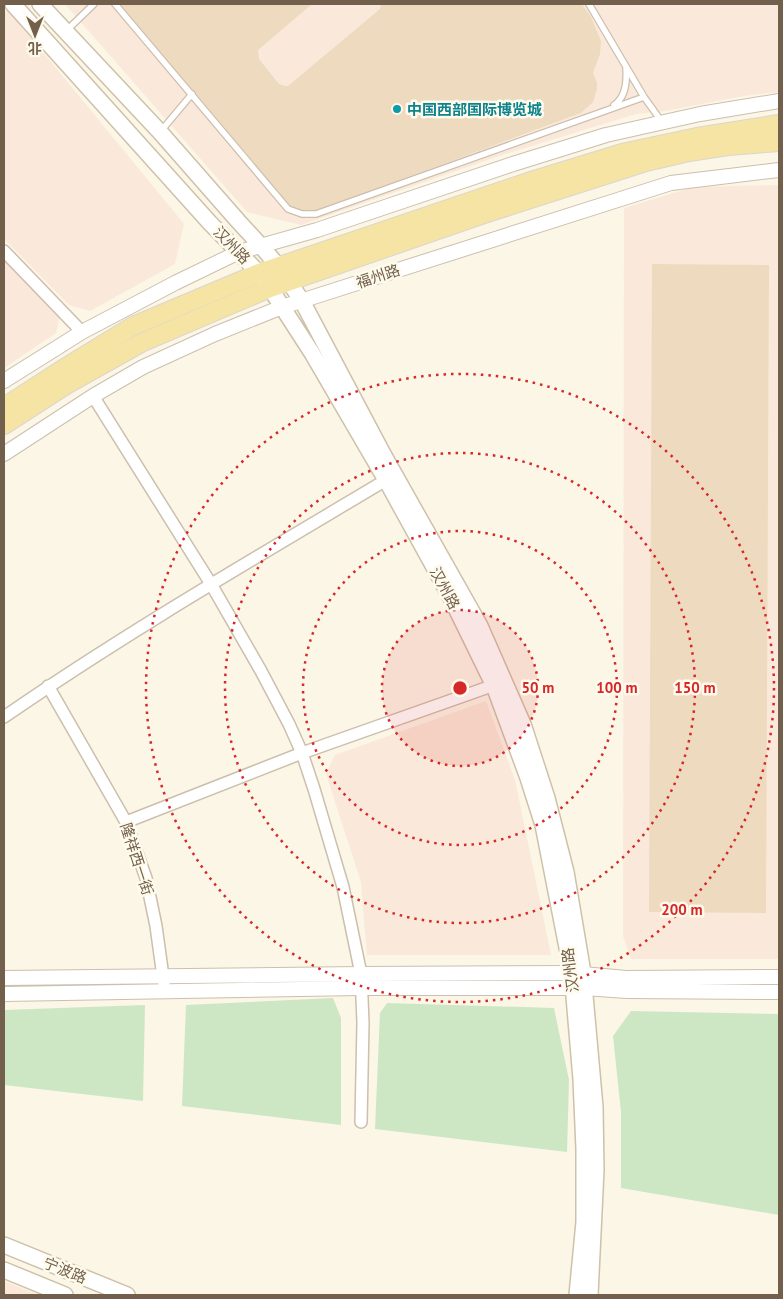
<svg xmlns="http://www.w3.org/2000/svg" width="783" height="1299" viewBox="0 0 783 1299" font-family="'PT Sans','Noto Sans SC',sans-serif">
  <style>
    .commercial { fill: #fae9da }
    .green { fill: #cde7c5 }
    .building { fill: #eedabf }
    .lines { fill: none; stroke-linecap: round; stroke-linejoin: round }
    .service-casing { stroke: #ccbfad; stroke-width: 8 }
    .minor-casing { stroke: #ccbfad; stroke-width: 14 }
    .tertiary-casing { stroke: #ccbfad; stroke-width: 16 }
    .secondary-casing { stroke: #cec1aa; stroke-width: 18 }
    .primary-casing { stroke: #dad6d0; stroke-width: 20 }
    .service { stroke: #fff; stroke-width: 5.5 }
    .minor { stroke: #fff; stroke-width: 11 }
    .tertiary { stroke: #fff; stroke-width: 14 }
    .secondary { stroke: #fff; stroke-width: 15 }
    .primary { stroke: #f5e4a3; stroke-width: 18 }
    .ring { fill: none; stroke: #d62828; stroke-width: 2.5; stroke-dasharray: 2.5 5 }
    .culture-dot { fill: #0f9aa8; stroke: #fefaec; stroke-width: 2 }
    .labels { text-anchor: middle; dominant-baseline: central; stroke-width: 5; stroke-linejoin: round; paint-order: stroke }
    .culture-label { font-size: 15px; font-weight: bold; fill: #0d838f; stroke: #fefaec; text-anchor: start }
    .street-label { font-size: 15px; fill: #72604c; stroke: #fefaec }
    .centre { fill: #d62828; stroke: #fefaec; stroke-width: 2.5 }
    .ring-label { font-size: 15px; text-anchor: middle; font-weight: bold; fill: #d62828; stroke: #fefaec; stroke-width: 5; stroke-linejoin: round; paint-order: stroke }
  </style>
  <rect width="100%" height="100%" fill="#fbf6e6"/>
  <path class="commercial" d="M65,4H779V92L744,96L665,111L636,114L499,156L301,225L247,212Z
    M4,7H6L184,224L175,264L90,311L69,305L4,239Z
    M779,185V959H631L623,936L624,208L693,187Z
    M4,261L60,316L56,333L4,368Z
    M486,701L515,780L551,955H367L361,882L326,774L335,755Z
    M4,1281L38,1295H4Z"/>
  <path class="green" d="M333,998L341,1018V1125L182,1106L186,1005Z
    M387,1003L554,1008L569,1080L567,1152L375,1129L380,1013Z
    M145,1005L143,1101L4,1085V1010Z
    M631,1011L779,1014V1215L621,1188V1112L613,1036Z"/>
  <path class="building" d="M120,4H312L258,50L259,59L279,84L285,86H288L380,9L381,4H582L591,17L601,41L600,54L593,73L597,83V89L593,102L581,113L316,211H300L290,206Z
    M652,264L769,265L766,913L649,912Z"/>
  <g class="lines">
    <g class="service-casing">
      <path id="service" d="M115,4L288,209L302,214H316L644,97
        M589,4L644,97L662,122
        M67,30L94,4
        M614,105C626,97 627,81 626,68
        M161,131L192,94"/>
    </g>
    <g class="minor-casing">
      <path id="minor" d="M4,251L82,332
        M93,396L211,584L261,671L289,724L302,753L314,789L343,887L361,974L363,1023L361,1122
        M48,686L126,822L146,878L156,926L164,984
        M4,717C127,632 257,557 386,480
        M126,822L302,753L500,683"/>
    </g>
    <g class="tertiary-casing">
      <path id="tertiary" d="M4,381L82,332L175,283L239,252L317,230L513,164L606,135L700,114L779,101
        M4,454L93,396L143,367L215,334L282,307L671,183L779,170
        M4,978L361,974L572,973L626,978L779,977
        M4,994L361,988H584L627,991L779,992"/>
    </g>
    <g class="secondary-casing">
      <path id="secondary" d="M13,4L210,223L259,273L270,288L312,353L386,480L451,598L494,686L528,778L543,825L572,973L581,1079L584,1149V1222L577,1295
        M40,4L160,132L238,221L261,246L279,267L302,301L383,454L480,626L523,724L547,798L566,872L583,973L595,1107L596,1170L590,1295
        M4,1245L127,1295
        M4,1270L65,1295"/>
    </g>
    <g class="primary-casing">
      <path id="primary" d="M4,407L63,369L133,326L259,273L534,180L622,153L697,137L779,124
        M4,425L66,385L143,342L270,288L484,214L646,162L689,152L728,146L779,142"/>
    </g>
    <use href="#service" class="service"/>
    <use href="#minor" class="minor"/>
    <use href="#tertiary" class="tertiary"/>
    <use href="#secondary" class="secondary"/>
    <use href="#primary" class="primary"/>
  </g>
  <circle cx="460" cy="688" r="78" fill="#d62828" fill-opacity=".12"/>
  <g class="ring">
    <circle cx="460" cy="688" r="78"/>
    <circle cx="460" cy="688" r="157"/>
    <circle cx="460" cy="688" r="235"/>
    <circle cx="460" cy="688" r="314"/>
  </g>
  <circle class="culture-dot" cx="397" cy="109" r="5"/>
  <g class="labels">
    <g class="culture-label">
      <text x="407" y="109">中国西部国际博览城</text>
    </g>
    <g class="street-label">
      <text transform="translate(232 245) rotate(46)">汉州路</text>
      <text transform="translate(378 276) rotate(-18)">福州路</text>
      <text transform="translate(445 588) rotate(62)">汉州路</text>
      <text transform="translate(137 859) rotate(72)">隆祥西一街</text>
      <text transform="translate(570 970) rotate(-97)">汉州路</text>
      <text transform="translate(65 1270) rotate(22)">宁波路</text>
    </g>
  </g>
  <circle cx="460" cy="688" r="8" class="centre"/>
  <g class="ring-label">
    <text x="538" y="693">50 m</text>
    <text x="617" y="693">100 m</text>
    <text x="695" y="693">150 m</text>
    <text x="682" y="915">200 m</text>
  </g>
  <rect width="783" height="1299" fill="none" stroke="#72604c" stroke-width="10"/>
  <g transform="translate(35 35) rotate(180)" stroke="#fefaec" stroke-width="4" paint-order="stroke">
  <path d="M0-4L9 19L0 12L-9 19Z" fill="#72604c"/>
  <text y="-8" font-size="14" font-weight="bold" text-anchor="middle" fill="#72604c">北</text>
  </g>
</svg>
